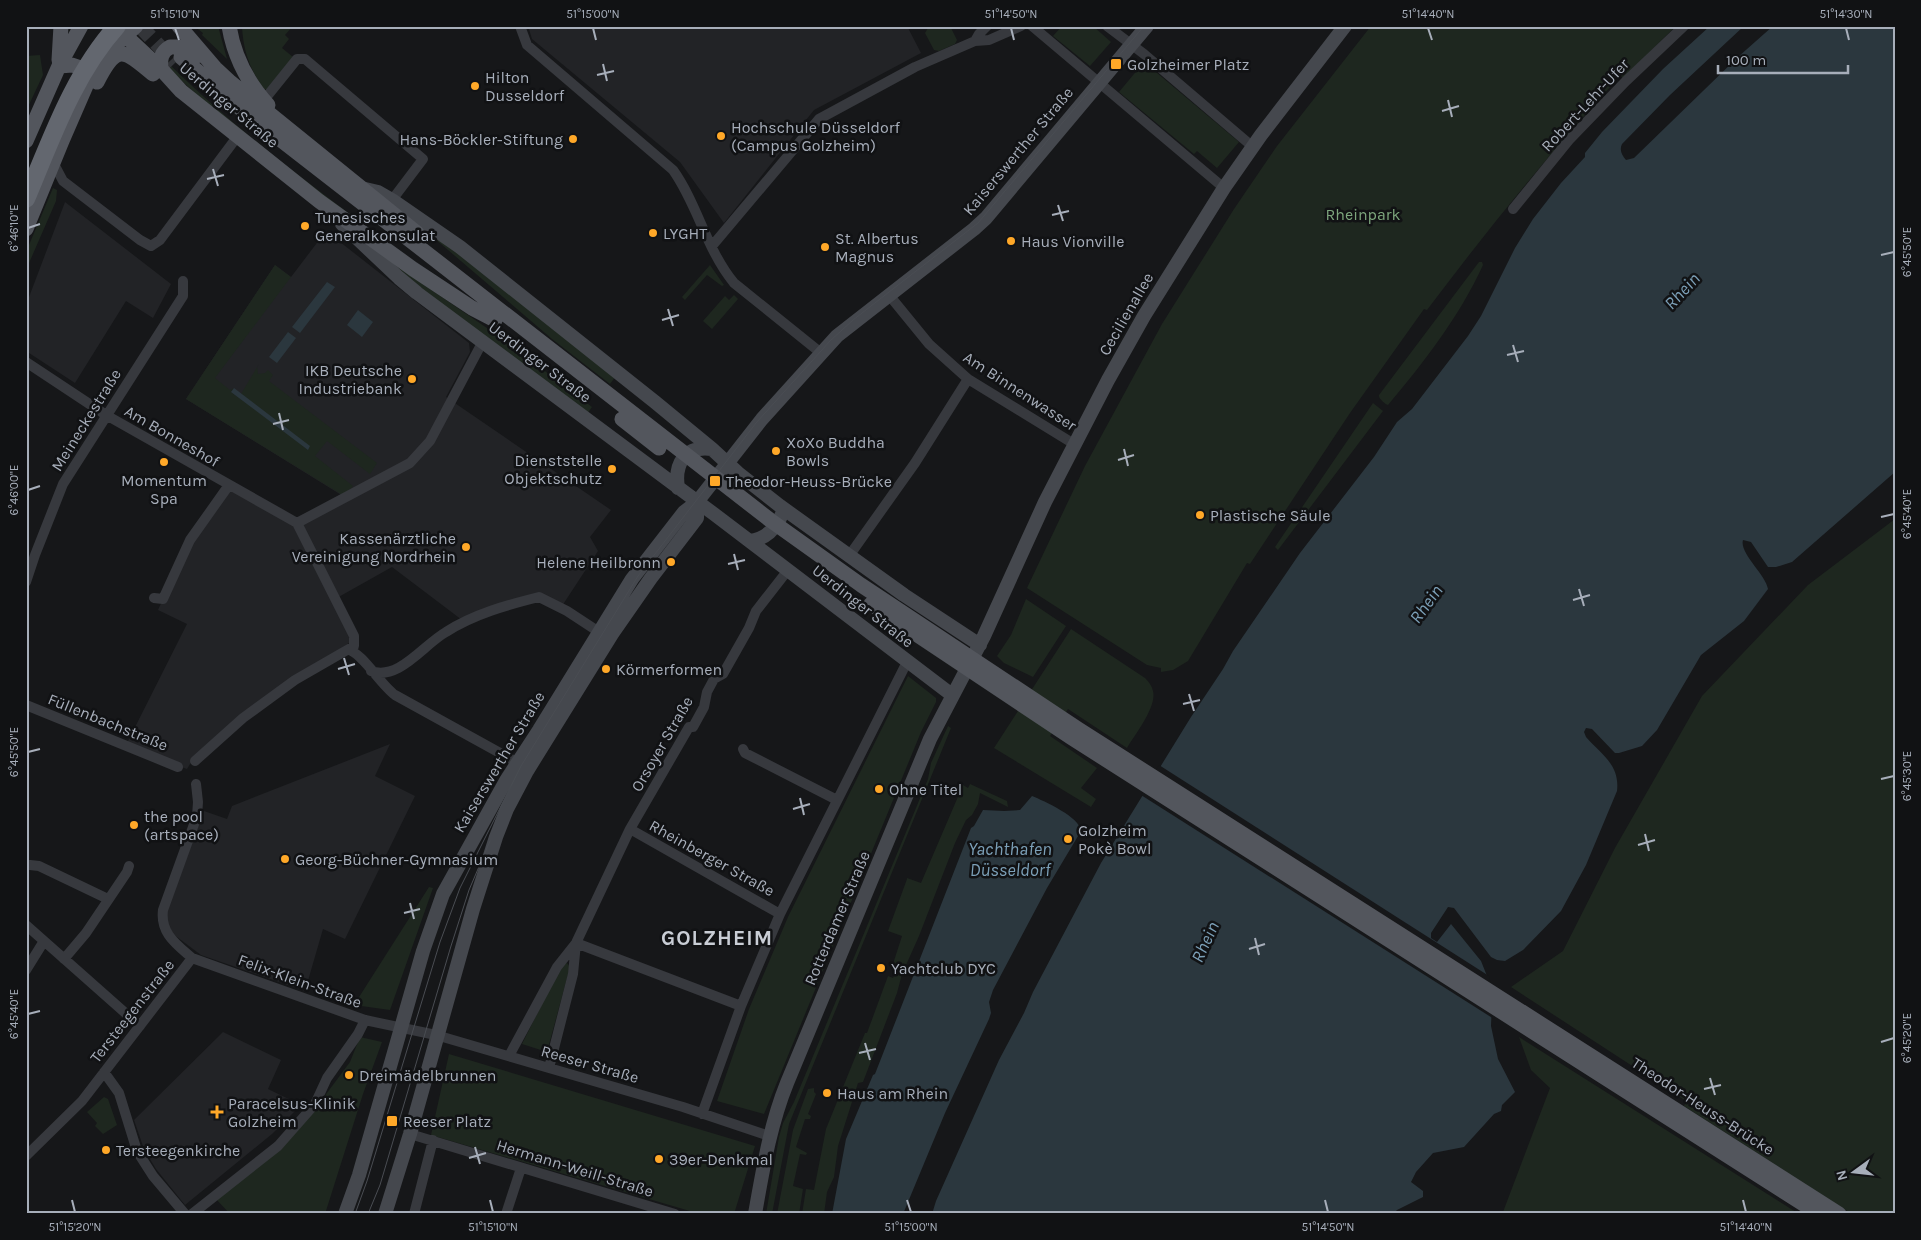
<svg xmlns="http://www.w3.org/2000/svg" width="1921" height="1240" viewBox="0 0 1921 1240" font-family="Karla,sans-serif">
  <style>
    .built { fill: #222326 }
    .green { fill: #1e271f }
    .water { fill: #2b373e }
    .pier { fill: #161719 }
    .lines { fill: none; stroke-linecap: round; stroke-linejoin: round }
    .primary-tunnel { stroke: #333539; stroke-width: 15; stroke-dasharray: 15 8; stroke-linecap: butt }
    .street { stroke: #37393e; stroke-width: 10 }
    .secondary { stroke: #45484e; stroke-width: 14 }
    .primary { stroke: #53565d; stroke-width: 15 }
    .highway { stroke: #63676f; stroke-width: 18 }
    .tram { stroke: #4a4d53; stroke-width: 1 }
    .ticks { fill: none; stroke: #a7aeba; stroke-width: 2 }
    .poi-dot { fill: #ffa828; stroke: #111214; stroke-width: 2 }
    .labels { text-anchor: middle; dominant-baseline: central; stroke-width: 5; stroke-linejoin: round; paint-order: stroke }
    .poi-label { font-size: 16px; fill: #a7aeba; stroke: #111214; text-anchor: start }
    .street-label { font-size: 16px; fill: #a7aeba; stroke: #111214 }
    .park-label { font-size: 16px; fill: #7da67d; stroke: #111214 }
    .water-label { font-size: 18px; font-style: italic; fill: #7ca0b8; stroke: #111214 }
    .district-label { font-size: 21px; font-weight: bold; letter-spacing: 1px; fill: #c9cdd5; stroke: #111214 }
    .neatline { fill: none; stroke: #a7aeba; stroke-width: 2 }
    .ticks-label { font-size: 12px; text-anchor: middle; fill: #a7aeba }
  </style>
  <rect width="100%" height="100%" fill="#161719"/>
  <path class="built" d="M528,26H907L921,53L814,110L724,223L680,162L532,39Z
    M65,202L171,284L153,318L126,301L75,383L26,351V305Z
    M326,231L469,343L470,352L446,397L611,510L590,537L598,551L562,606L538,597L462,620L392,567L335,599L355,639L295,680L193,759L187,769L125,747L187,624L158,610L190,540L229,486L297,522L343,496L186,399L275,265L291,277Z
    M390,744L375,776L415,796L345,939L323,929L305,991L201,955L173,934L166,920L167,910L204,811L227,819L232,806Z
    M223,1032L281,1060L268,1089L301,1105L272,1134L185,1205L156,1169L144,1149L134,1120Z"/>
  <path class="green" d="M194,26H218L227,59L202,35L203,33Z
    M242,26H293L285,35L289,39L282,48L293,57L267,89H264C250,70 243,50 242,26Z
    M927,26H950L957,40L955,44L939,51L934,50L925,33L928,28Z
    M1062,26H1093L1111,42L1090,66L1053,36Z
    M1371,26H1676L1623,78L1620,76C1551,151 1488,229 1427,310L1424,309L1350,413L1250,564L1247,563L1188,661L1173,670L1161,672V668L1147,665L1027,588L1085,466L1162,324L1234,209L1277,146Z
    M40,55L43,75L26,111V56Z
    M1144,62L1239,142L1217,168L1197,151L1194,154L1119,92Z
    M171,66C241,135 322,192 400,252L354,220L196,94L169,69Z
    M53,188L57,190L56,201L26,270V252Z
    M428,230L616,376L610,384L552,339L427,232Z
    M382,256L500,337L592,407L587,414L461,320Z
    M1479,262H1482L1483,265C1459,317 1425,361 1388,405C1385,404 1378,398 1379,395Z
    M275,265L291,277L215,378L230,390L234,388L231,392L310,447L241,394L259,364L257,367L258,374L265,373L268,370L273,375L269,381L377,463L370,474L327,441L315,456L353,486L344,496L186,399Z
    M710,265L724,285L722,286L707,275L685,300L682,297Z
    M734,295L738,299L712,329L703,321L725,296L729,300Z
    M1373,403L1383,411L1278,550L1275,547Z
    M1895,519V1214H1852L1684,1106L1686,1101L1511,987L1563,951L1615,848L1702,696L1808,585Z
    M1026,599L1066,626L1033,677L1004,663L997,656L1011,635Z
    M1071,629L1145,678C1149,682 1152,686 1153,691C1157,707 1135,734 1127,748L1068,709L1050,736L1097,768L1081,788L1096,799L1091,807L994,748Z
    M908,676L936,698V702L921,732L764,1114L717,1101L749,1009L788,917Z
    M948,726L951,728L789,1124L772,1214H766L779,1137L783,1123L794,1102L928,779L931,763Z
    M970,784L1007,801L1008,807L980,793L978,804L972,815L966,820L955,843L919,936L902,974L897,993L863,1082L858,1083L838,1146L834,1177L827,1192L824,1214H802L806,1189L814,1190L826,1129L865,1033H867L888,976L893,978L897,969L892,967L902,936L888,931L907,879V878L921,883L963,785L968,788Z
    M429,887L433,888L390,1010L354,1005Z
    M567,963L570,967L547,1052L522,1044L562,964Z
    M360,1037L382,1042L363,1094L325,1214H230L216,1199L318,1105L350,1062Z
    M1519,1037L1799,1214H1482L1503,1212L1550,1088L1531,1070Z
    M449,1054L755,1146L734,1214H700L431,1135Z
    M814,1088V1092L816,1094L808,1114L811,1116L810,1119H805L796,1147L807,1153L806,1155L800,1154L793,1186L803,1189L799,1214H777L793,1130L808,1089Z
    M104,1097L108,1099L117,1125L103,1134L95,1126L97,1123L87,1112Z"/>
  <path class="water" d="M1710,26H1744L1670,95L1622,144C1619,150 1622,155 1626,160L1634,158L1738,57L1773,26H1895V472L1792,562L1776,567H1768L1751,542L1743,540C1739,553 1766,575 1768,589L1744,621L1701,655L1657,730L1642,746L1619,753H1615L1592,729L1586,728L1584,732L1586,737C1602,755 1620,765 1617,791L1586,865L1561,911L1523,950L1505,961L1497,960L1491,957L1454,908L1448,907L1431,933V938L1437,942L1451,924L1481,961L1489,981L1492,1001L1491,1026L1498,1059L1515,1092L1502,1105L1501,1111L1494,1114L1464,1147L1433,1153L1416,1172L1411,1182L1423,1191V1197L1397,1210L1393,1214H932L936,1201L999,1060L1024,1013L1033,992L1101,863L1191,717L1223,669L1233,651L1300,553L1374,457L1397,422L1412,409L1468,336L1481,316L1515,248L1533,219L1561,183L1585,157V153L1602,132L1663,69Z
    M327,282L335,287L300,333L292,327Z
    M358,310L373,322L362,337L347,325Z
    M288,332L296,338L277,363L269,357Z
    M234,388L310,446L308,450L231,392Z
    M1032,796C1044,801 1080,817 1081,831L1047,888L993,990L989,1002L991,1013L989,1019L945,1113L903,1214H832L846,1139L873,1075L875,1074L971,828L974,826L983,810L1004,811L1020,810Z"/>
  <path class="pier" d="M1159,765L1489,976L1495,1001L1494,1019L1141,795Z"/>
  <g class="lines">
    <path class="primary-tunnel" d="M140,26L175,63"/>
    <path class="street" d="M520,26L527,45L673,170C698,205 706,249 734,283L821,353
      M1032,26L1224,188
      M1107,26L1144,54L1253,147
      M975,41L979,34L987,26
      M264,100L297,59H305L423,159L392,200
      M53,162L63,181L140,240L151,246L160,240L237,137
      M1513,209L1569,140L1626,81L1684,26
      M712,246L819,119L915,67L975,41L989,40L1021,26
      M889,295L929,344L968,379L1074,444
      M26,362L106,415L297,523L354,636V646L295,680L243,718L195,761
      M297,523L410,463L430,441L483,341
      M849,556L915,463L968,379
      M26,582L35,555L63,484L183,296V281
      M154,598L163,599L190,540L229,485
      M349,650C362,653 381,685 395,695L518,763
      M371,671C399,681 423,645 446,632C474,614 507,605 539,597L567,611L599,632
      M26,705L178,767
      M743,749L745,753L837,800
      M630,829L780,914
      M30,865L39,866L108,899
      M26,925L140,1026
      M576,943L741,1006
      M192,958L365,1020L436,1035L549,1068L683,1107L769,1136
      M64,959L86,933L127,872L129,866
      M26,970L44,941
      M509,1056L557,967L576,943L630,829L689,727H693L704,707L707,692L714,679L723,674L749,628L756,611L788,570
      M549,1068L573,974L576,943
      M104,1072L119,1093L137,1151L153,1176L185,1214
      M702,1114L741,1006L780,914L907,662
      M410,1134L675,1214
      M26,1156L82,1101L192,958C176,944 160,933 163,910L197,816L198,802L196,784
      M192,1214L278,1146L315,1104L327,1078L358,1034L365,1020
      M414,1214L433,1140
      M506,1214L521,1168"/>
    <path class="secondary" d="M361,188L378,192L392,200L460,247L655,402L712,449L738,473L780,506L904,595L980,645
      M342,224L399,278L417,293L714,514L952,695
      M678,488C674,464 685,445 712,449
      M750,541C765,539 776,529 782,514
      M345,1214L359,1175L423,951L443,894L507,779L539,730L632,579L684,512L697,502L762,419L837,336L974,229L986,218L1147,26
      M385,1214L410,1134L473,909L496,837L507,809L527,771L612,634L651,578L697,518V502
      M755,1214C763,1169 770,1125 787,1083L930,739L984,636L1045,502L1108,380L1144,316L1224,188L1261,135L1345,26"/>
    <path class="primary" d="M115,26L161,69L181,91L319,201L413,269L472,308L495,320
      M179,26L215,68L229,81L417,233
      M229,26C234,56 248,83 268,105
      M181,57L240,108L770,520L861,585L1078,729L1839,1214
      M59,60L61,26
      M103,61L112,48L136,26
      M59,66L72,65L81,68L85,77L84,83
      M161,69C160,59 161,52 170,47H182L197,56
      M97,82C117,43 123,49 153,74
      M26,141L59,66L81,26
      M26,229L62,141L95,65
      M622,419L659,448
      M871,604L1072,738L1819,1214"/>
    <path class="highway" d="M26,199C51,140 73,75 117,26"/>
    <path class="tram" d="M355,1214L367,1181L440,942L460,888L521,766L638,576L756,423L830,341L853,320L978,223L1144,26
      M368,1214L380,1185L451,946L469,890L490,841"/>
  </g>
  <path class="ticks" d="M175,28L179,40M593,28L596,40M1011,28L1014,40M1428,28L1432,40M1846,28L1849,40M603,64L607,81M597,75L614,71M1448,100L1452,117M1442,111L1459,106M213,169L218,186M207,179L224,175M1058,205L1063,221M1052,215L1069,211M28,228L40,224M1881,255L1894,252M668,309L673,326M662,320L679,315M1513,345L1518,362M1507,355L1524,351M279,413L283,430M273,424L289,420M1124,449L1128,466M1118,460L1134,455M28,490L40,486M1881,517L1894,514M734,554L738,570M728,564L745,560M1579,589L1584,606M1573,600L1590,595M344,658L349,675M338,669L355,664M1189,694L1194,711M1183,704L1200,700M28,752L40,749M1881,779L1894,776M800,798L804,815M793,809L810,804M1645,834L1649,851M1638,845L1655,840M410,903L414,919M404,913L420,909M1255,938L1259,955M1249,949L1265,944M28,1014L40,1011M1881,1042L1894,1038M865,1043L870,1060M859,1053L876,1049M1710,1078L1715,1095M1704,1089L1721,1085M475,1147L480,1164M469,1158L486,1153M72,1200L75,1212M490,1200L493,1212M907,1200L911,1212M1325,1200L1328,1212M1743,1200L1746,1212"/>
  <g class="poi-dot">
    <rect x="1110" y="58" width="12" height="12" rx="2.5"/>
    <circle cx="475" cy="86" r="5"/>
    <circle cx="721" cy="136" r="5"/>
    <circle cx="573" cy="139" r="5"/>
    <circle cx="305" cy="226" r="5"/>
    <circle cx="653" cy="233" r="5"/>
    <circle cx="1011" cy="241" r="5"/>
    <circle cx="825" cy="247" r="5"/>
    <circle cx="412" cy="379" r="5"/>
    <circle cx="776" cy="451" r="5"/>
    <circle cx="164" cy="462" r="5"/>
    <circle cx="612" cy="469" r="5"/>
    <rect x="709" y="475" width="12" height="12" rx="2.5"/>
    <circle cx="1200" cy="515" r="5"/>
    <circle cx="466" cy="547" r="5"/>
    <circle cx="671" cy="562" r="5"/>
    <circle cx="606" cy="669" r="5"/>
    <circle cx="879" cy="789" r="5"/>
    <circle cx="134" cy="825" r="5"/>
    <circle cx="1068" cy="839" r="5"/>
    <circle cx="285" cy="859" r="5"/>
    <circle cx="881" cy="968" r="5"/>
    <circle cx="349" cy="1075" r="5"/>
    <circle cx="827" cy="1093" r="5"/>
    <path d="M214.5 1104.5h5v5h5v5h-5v5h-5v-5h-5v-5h5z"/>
    <rect x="386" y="1115" width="12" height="12" rx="2.5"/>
    <circle cx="106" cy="1150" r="5"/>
    <circle cx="659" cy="1159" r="5"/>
  </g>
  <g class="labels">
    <g class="poi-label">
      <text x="1127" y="64">Golzheimer Platz</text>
      <text x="485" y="77">Hilton<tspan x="485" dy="18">Dusseldorf</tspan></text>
      <text x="731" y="127">Hochschule Düsseldorf<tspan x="731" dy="18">(Campus Golzheim)</tspan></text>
      <text x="563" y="139" text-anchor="end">Hans-Böckler-Stiftung</text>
      <text x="315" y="217">Tunesisches<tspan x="315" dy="18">Generalkonsulat</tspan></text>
      <text x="663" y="233">LYGHT</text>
      <text x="835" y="238">St. Albertus<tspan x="835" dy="18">Magnus</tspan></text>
      <text x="1021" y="241">Haus Vionville</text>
      <text x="402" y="370" text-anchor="end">IKB Deutsche<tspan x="402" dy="18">Industriebank</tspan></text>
      <text x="786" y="442">XoXo Buddha<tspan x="786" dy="18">Bowls</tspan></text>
      <text x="602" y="460" text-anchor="end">Dienststelle<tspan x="602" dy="18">Objektschutz</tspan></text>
      <text x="164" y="480" text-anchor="middle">Momentum<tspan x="164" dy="18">Spa</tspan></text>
      <text x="726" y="481">Theodor-Heuss-Brücke</text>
      <text x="1210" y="515">Plastische Säule</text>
      <text x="456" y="538" text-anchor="end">Kassenärztliche<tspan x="456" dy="18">Vereinigung Nordrhein</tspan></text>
      <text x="661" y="562" text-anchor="end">Helene Heilbronn</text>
      <text x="616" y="669">Körmerformen</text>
      <text x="889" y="789">Ohne Titel</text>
      <text x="144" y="816">the pool<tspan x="144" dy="18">(artspace)</tspan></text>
      <text x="1078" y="830">Golzheim<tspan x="1078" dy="18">Pokè Bowl</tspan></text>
      <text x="295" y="859">Georg-Büchner-Gymnasium</text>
      <text x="891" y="968">Yachtclub DYC</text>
      <text x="359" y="1075">Dreimädelbrunnen</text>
      <text x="837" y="1093">Haus am Rhein</text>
      <text x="228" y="1103">Paracelsus-Klinik<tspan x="228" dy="18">Golzheim</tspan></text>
      <text x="403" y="1121">Reeser Platz</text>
      <text x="116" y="1150">Tersteegenkirche</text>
      <text x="669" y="1159">39er-Denkmal</text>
    </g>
    <g class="street-label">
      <text transform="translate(229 105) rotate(40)">Uerdinger Straße</text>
      <text transform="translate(1585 105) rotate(-47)">Robert-Lehr-Ufer</text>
      <text transform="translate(1018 151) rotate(-50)">Kaiserswerther Straße</text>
      <text transform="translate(1126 314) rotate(-60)">Cecilienallee</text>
      <text transform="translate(540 362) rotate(37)">Uerdinger Straße</text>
      <text transform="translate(1020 391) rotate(33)">Am Binnenwasser</text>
      <text transform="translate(86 420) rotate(-58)">Meineckestraße</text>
      <text transform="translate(172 436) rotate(30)">Am Bonneshof</text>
      <text transform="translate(863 606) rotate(38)">Uerdinger Straße</text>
      <text transform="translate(108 722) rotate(22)">Füllenbachstraße</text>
      <text transform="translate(662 744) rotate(-60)">Orsoyer Straße</text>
      <text transform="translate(499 762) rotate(-59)">Kaiserswerther Straße</text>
      <text transform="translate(712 858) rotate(29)">Rheinberger Straße</text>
      <text transform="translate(837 918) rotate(-67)">Rotterdamer Straße</text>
      <text transform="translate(300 981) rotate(20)">Felix-Klein-Straße</text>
      <text transform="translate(132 1011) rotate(-52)">Tersteegenstraße</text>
      <text transform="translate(590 1064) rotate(16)">Reeser Straße</text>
      <text transform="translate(1703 1106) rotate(33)">Theodor-Heuss-Brücke</text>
      <text transform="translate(575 1168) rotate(17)">Hermann-Weill-Straße</text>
    </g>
    <g class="park-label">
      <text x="1363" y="214">Rheinpark</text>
    </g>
    <g class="water-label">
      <text transform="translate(1682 291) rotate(-47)">Rhein</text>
      <text transform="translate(1426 604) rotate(-54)">Rhein</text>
      <text x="1010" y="849">Yachthafen<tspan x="1010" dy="21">Düsseldorf</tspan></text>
      <text transform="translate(1205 942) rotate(-65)">Rhein</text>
    </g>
    <g class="district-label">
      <text x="717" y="938">GOLZHEIM</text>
    </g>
  </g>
  <rect width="1921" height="1240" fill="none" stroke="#111214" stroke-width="55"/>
  <g transform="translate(1854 1172) rotate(255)" stroke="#111214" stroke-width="4" paint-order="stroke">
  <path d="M0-4L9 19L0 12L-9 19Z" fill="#a7aeba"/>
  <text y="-8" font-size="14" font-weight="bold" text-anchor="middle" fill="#a7aeba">N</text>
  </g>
  <path d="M1718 65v8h130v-8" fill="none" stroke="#a7aeba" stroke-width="2.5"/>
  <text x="1726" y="65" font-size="15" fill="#a7aeba" stroke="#111214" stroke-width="4" paint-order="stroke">100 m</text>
  <rect x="28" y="28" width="1866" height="1184" class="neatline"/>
  <g class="ticks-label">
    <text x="175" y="18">51°15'10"N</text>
    <text x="593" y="18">51°15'00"N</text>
    <text x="1011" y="18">51°14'50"N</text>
    <text x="1428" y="18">51°14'40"N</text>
    <text x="1846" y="18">51°14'30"N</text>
    <text transform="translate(14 228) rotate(-90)" y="4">6°46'10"E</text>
    <text transform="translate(1907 252) rotate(-90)" y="4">6°45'50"E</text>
    <text transform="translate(14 490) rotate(-90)" y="4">6°46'00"E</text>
    <text transform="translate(1907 514) rotate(-90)" y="4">6°45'40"E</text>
    <text transform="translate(14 752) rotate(-90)" y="4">6°45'50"E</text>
    <text transform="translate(1907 776) rotate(-90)" y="4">6°45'30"E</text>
    <text transform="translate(14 1014) rotate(-90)" y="4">6°45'40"E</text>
    <text transform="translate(1907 1038) rotate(-90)" y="4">6°45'20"E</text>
    <text x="75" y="1231">51°15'20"N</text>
    <text x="493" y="1231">51°15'10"N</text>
    <text x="911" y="1231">51°15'00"N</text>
    <text x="1328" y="1231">51°14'50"N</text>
    <text x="1746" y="1231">51°14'40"N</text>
  </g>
</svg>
